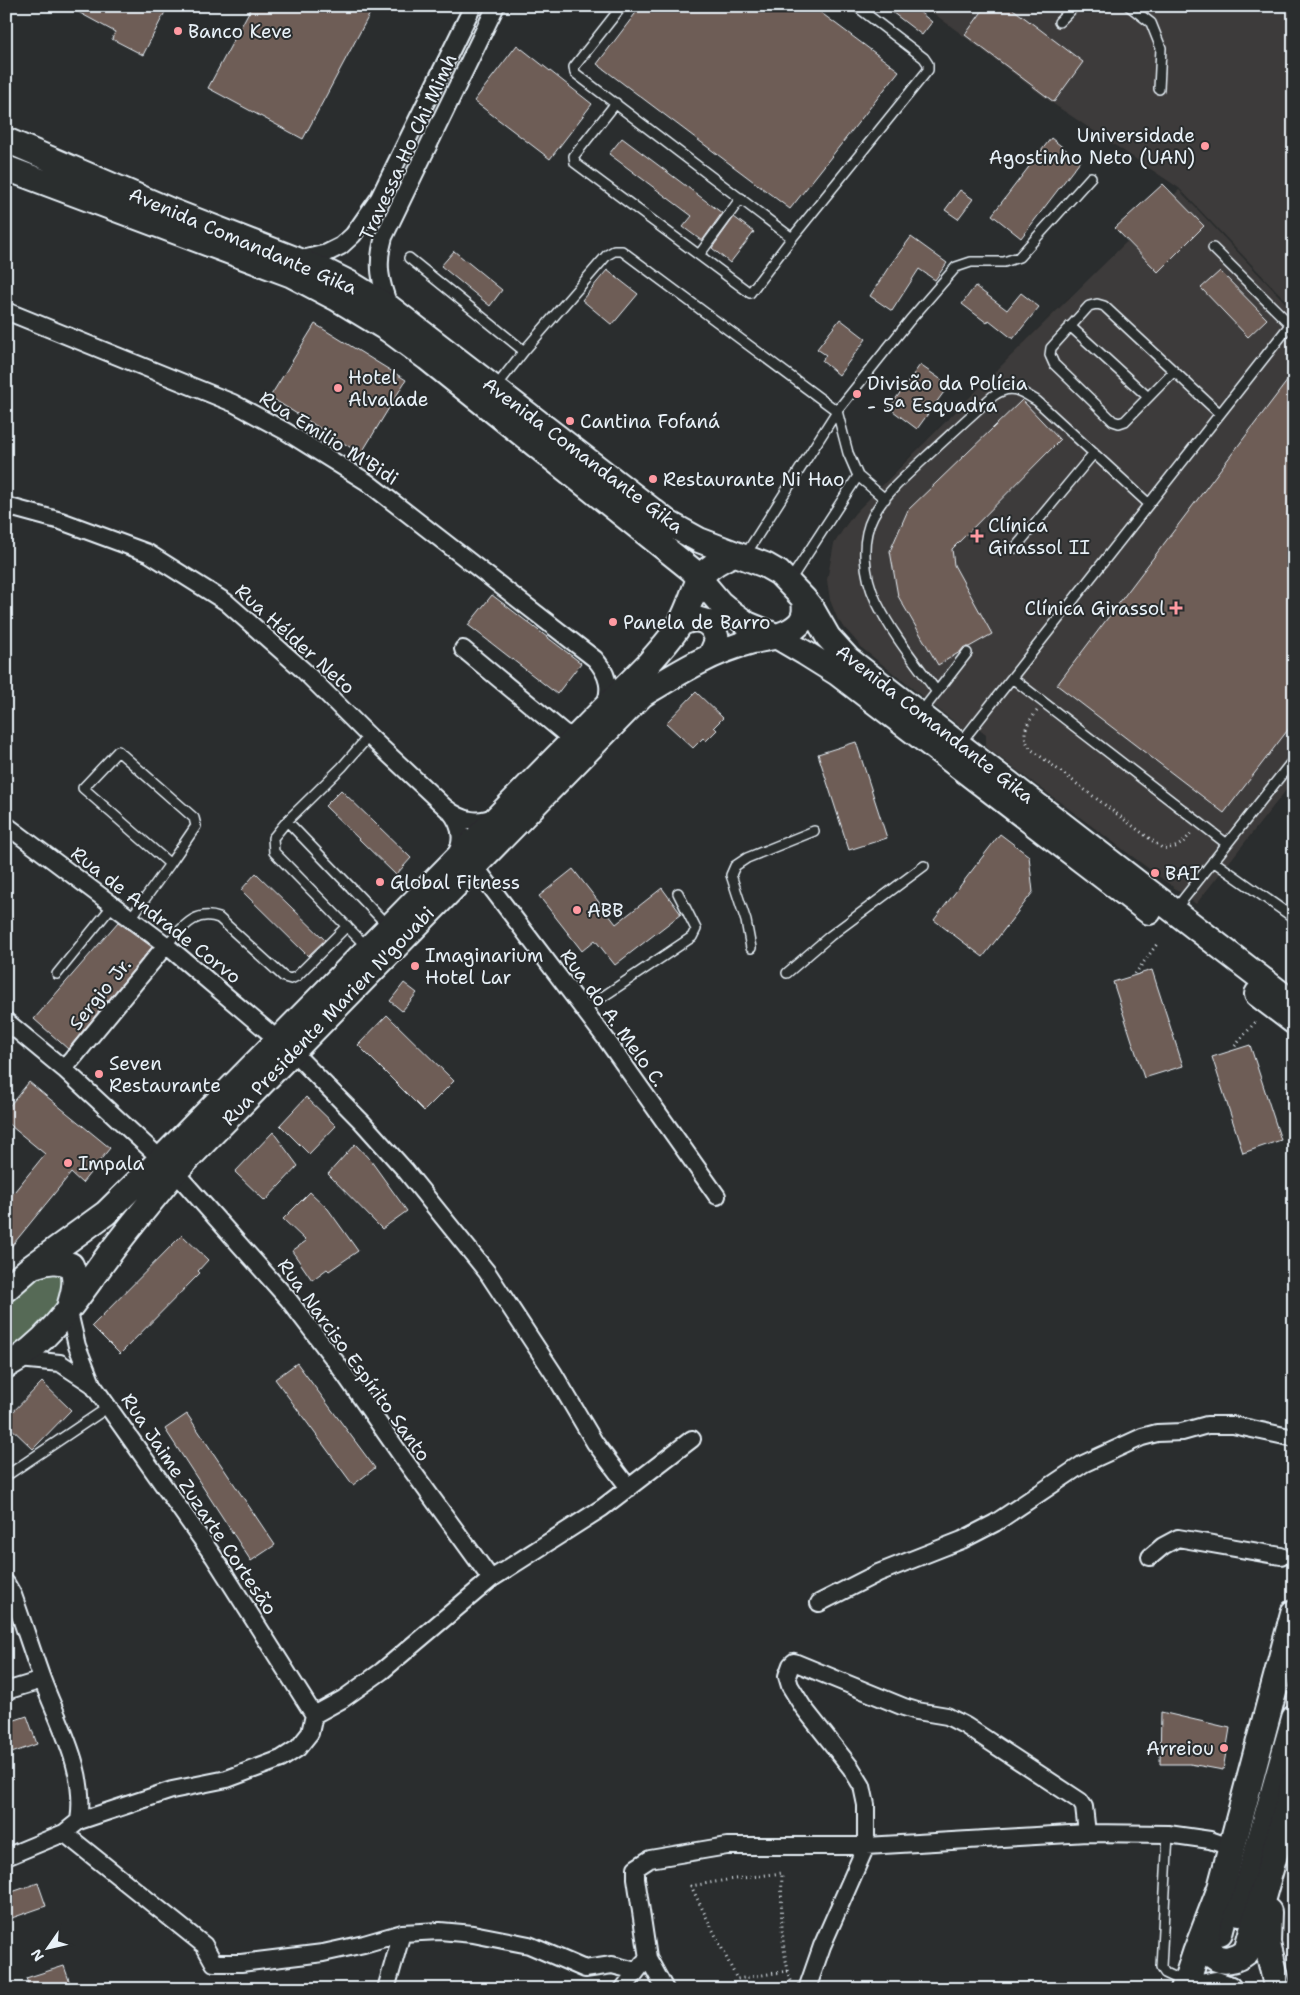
<svg xmlns="http://www.w3.org/2000/svg" width="1300" height="1995" viewBox="0 0 1300 1995" font-family="'Shantell Sans',sans-serif">
  <style>
    .built { fill: #3e3b3a }
    .green { fill: #576b56; stroke: #a0aea7 }
    .building { fill: #6e5d57; stroke: #e8f1f8 }
    .lines { fill: none; stroke-linecap: round; stroke-linejoin: round }
    .secondary-tunnel { stroke: #464a4c; stroke-width: 24; stroke-dasharray: 24 12; stroke-linecap: butt }
    .lane-casing { stroke: #e8f1f8; stroke-width: 12 }
    .street-casing { stroke: #e8f1f8; stroke-width: 20 }
    .secondary-casing { stroke: #e8f1f8; stroke-width: 28 }
    .primary-casing { stroke: #e8f1f8; stroke-width: 30 }
    .path { stroke: #e8f1f8; stroke-width: 3; stroke-dasharray: 1 4; stroke-linecap: butt }
    .lane { stroke: #2a2d2e; stroke-width: 9 }
    .street { stroke: #2a2d2e; stroke-width: 16 }
    .secondary { stroke: #2a2d2e; stroke-width: 24 }
    .primary { stroke: #2a2d2e; stroke-width: 26 }
    .poi-dot { fill: #ff9aa2; stroke: #2a2d2e; stroke-width: 2 }
    .labels { text-anchor: middle; dominant-baseline: central; stroke-width: 4; stroke-linejoin: round; paint-order: stroke }
    .poi-label { font-size: 19px; fill: #e8f1f8; stroke: #2a2d2e; text-anchor: start }
    .street-label { font-size: 19px; fill: #e8f1f8; stroke: #2a2d2e }
  </style>
  <rect width="100%" height="100%" fill="#2a2d2e"/>
  <filter id="ink" filterUnits="userSpaceOnUse"><feTurbulence type="fractalNoise" baseFrequency=".02" numOctaves="2"/><feDisplacementMap in="SourceGraphic" scale="10" xChannelSelector="R" yChannelSelector="G"/><feConvolveMatrix kernelMatrix="1 2 1 2 8 2 1 2 1" color-interpolation-filters="sRGB"/></filter>
  <g filter="url(#ink)">
    <path class="built" d="M924,6H1294V309L1179,188L1055,105Z
      M1179,190L1294,312V780L1196,904L986,747V735L969,722L963,729L863,649L838,620L830,600L827,580L834,544L844,528L855,513L1010,357Z"/>
    <path class="green" d="M62,1264L64,1305L6,1358V1292Z"/>
    <path class="building" d="M67,6H168L143,55L112,39L115,32Z
      M252,6H374L303,139L208,88Z
      M641,6H812L899,71L790,209L597,64Z
      M884,6H912L932,22L922,35Z
      M986,6H1009L1083,62L1054,102L965,35Z
      M517,45L592,104L550,159L474,101Z
      M622,138L722,213L702,241L683,227L692,216L609,154Z
      M1051,138L1080,161L1021,238L992,215Z
      M1163,184L1204,226L1158,272L1115,228Z
      M960,190L973,199L958,219L945,210Z
      M734,217L754,232L730,263L712,248Z
      M911,237L947,263L935,280L919,269L892,311L870,296L888,268Z
      M454,251L502,290L490,306L441,266Z
      M607,270L638,294L612,325L582,300Z
      M1220,271L1267,319L1248,337L1201,288Z
      M975,286L1007,310L1021,293L1039,307L1013,339L989,320L987,323L962,304Z
      M840,319L866,339L839,375L822,361L826,355L817,349Z
      M315,324L406,380L361,454L270,397Z
      M920,365L949,385L917,429L889,408Z
      M1294,372V722L1224,813L1057,685Z
      M1022,400L1060,440L952,549L954,565L992,634L969,647H964L960,652L938,665L898,596L890,551L908,510Z
      M492,595L581,663L557,694L468,625Z
      M696,692L723,718L714,727L717,730L706,741L703,738L693,748L666,723Z
      M856,742L887,838L849,850L818,754Z
      M341,790L411,858L396,875L325,806Z
      M1000,834L1029,856L1033,892L983,957L934,920Z
      M573,869L616,924L662,888L681,914L615,965L595,940L582,951L539,896Z
      M256,873L325,940L308,956L241,890Z
      M118,922L152,947L68,1049L34,1019Z
      M1152,970L1183,1066L1144,1078L1113,982Z
      M404,983L417,993L402,1011L390,1001Z
      M387,1015L454,1081L424,1111L358,1045Z
      M1250,1045L1281,1140L1243,1153L1212,1057Z
      M29,1082L110,1148L82,1183L71,1173L6,1253V1202L45,1154L6,1122V1110Z
      M306,1097L336,1126L309,1154L280,1125Z
      M273,1132L298,1166L265,1201L235,1172Z
      M355,1144L371,1161L407,1211L382,1229L328,1174Z
      M310,1192L328,1209L358,1251L329,1271L327,1269L312,1280L292,1251L306,1241L283,1219Z
      M182,1235L208,1260L198,1271L200,1273L120,1354L92,1326Z
      M297,1363L375,1468L353,1485L275,1379Z
      M42,1382L71,1410L33,1449L6,1423V1419Z
      M187,1414L275,1545L251,1561L165,1429Z
      M1161,1712L1230,1728L1223,1770L1190,1764H1160Z
      M27,1716L37,1744L6,1755V1723Z
      M38,1883L46,1906L6,1920V1894Z
      M64,1966L72,1989H30L26,1978Z"/>
    <g class="lines">
      <path class="secondary-tunnel" d="M1202,1989L1219,1937"/>
      <g class="lane-casing">
        <path id="lane" d="M622,6L574,67L575,73L792,238L928,70V64L924,58L856,6
          M1129,6L1151,23L1161,48L1159,89
          M1059,22L1075,6
          M616,103L574,156L575,163L750,293L792,238
          M1213,248L1294,328
          M699,255L741,198
          M409,258L524,351L607,255L614,251H622L837,411L848,453L858,476L885,499
          M1070,326L1148,397
          M1173,372L1125,421L1119,423L1113,421L1054,364L1050,355L1051,348L1089,306L1097,304L1104,306L1220,414
          M495,388L524,351
          M1015,548L1094,453
          M744,557L837,411L910,320L956,267L971,262H1004L1019,257L1091,177
          M789,582L858,476
          M1012,678L1227,844
          M937,692C915,662 892,634 876,601C864,576 860,541 873,516C885,493 907,475 926,457C948,437 970,416 993,396C1011,383 1021,391 1037,401L1149,504
          M919,715L967,653
          M959,745L1290,325
          M287,821L342,767L369,736
          M1213,861L1294,918
          M1174,911L1294,759
          M131,918L170,864L83,788L118,751L194,818L196,826L170,864
          M166,945C182,929 194,909 219,918L284,977L291,979L297,976L347,926
          M368,948L274,852L273,838L287,821L388,926
          M751,948L746,921L731,875L735,866L747,858L814,831
          M787,973L830,936L924,866
          M57,974L113,905
          M583,1010L692,937L696,929L678,893
          M6,1476L110,1406
          M1168,1834L1161,1967L1165,1973L1184,1982"/>
      </g>
      <g class="street-casing">
        <path id="street" d="M298,260L327,253L341,246L353,235L379,198L473,6
          M390,308C380,282 376,264 384,237L496,6
          M6,311L233,403L285,431L367,482L595,659C608,674 613,690 603,708
          M6,506L61,521L148,553L226,602L303,670L369,736L447,809C464,821 477,824 496,816
          M463,649L563,732L570,735L579,734
          M449,810C461,824 465,840 455,856
          M6,825L166,945L278,1040
          M474,865L606,1039L717,1196
          M6,1021L64,1069L161,1159
          M293,1052L362,1122L405,1170L487,1272L554,1374L595,1443L629,1488
          M64,1069L166,945
          M175,1172L288,1299L336,1362L403,1458L491,1579
          M68,1308L77,1346L92,1384
          M19,1359L60,1363L92,1384L214,1557L314,1715
          M1150,1557L1163,1546L1178,1538L1281,1556
          M6,1583L13,1595C23,1623 32,1651 42,1679C59,1725 87,1771 79,1821
          M819,1603L878,1573L962,1540L995,1523L1083,1464L1142,1437L1157,1433L1182,1432L1207,1425H1233L1294,1438
          M6,1691L42,1680
          M64,1833L204,1945L214,1963H241L323,1953L364,1944L402,1933L440,1931L473,1934L529,1945L585,1969L612,1965L636,1971
          M6,1857L64,1833L79,1821L172,1790L227,1779L281,1759L298,1748L310,1733L314,1715L343,1699L382,1671L491,1579L602,1508L692,1439
          M386,1989L402,1933
          M623,1989L643,1963
          M665,1989L648,1958L636,1878V1868L650,1859L727,1846H866L1087,1833L1168,1834L1210,1840L1233,1848
          M807,1989L822,1946L866,1846V1805L862,1786L851,1768L803,1707L790,1686L787,1676L791,1665L794,1662L904,1707L917,1711L947,1716L966,1726L1080,1801L1084,1807L1087,1833"/>
      </g>
      <g class="secondary-casing">
        <path id="secondary" d="M6,140L174,212L323,270L351,284L390,308L670,524L699,540L765,565L779,573L804,599L812,609L828,637L848,659L1284,996L1294,999
          M6,168L292,275L336,298L389,330L427,358L692,570L720,603L732,613L747,624L776,636L805,653L837,673L1149,912
          M679,625C696,614 714,620 717,641L711,655
          M1257,994L1294,1022
          M37,1265C49,1260 59,1260 71,1265C77,1278 74,1291 70,1304
          M6,1289L30,1268L106,1213L166,1154L649,663C659,651 672,638 680,624C700,587 690,573 734,554
          M6,1366C51,1342 80,1293 110,1253C131,1225 153,1199 175,1172L642,695C678,673 711,652 753,641C768,638 787,636 799,624C806,617 805,608 804,599
          M1239,1913L1294,1718
          M1220,1933L1232,1887"/>
      </g>
      <g class="primary-casing">
        <path id="primary" d="M1268,1912L1267,1943L1278,1989
          M1207,1926C1207,1933 1206,1947 1211,1953C1221,1965 1237,1959 1247,1951L1294,1784
          M1184,1989L1196,1953L1221,1888L1294,1613
          M1197,1989L1216,1985L1228,1989"/>
      </g>
      <path class="path" d="M1037,711C1026,725 1019,735 1032,750L1162,848C1178,850 1184,842 1193,831
        M1135,974L1157,944
        M1235,1046L1256,1021
        M788,1971L737,1979L691,1886L727,1880L782,1873C781,1911 780,1947 792,1984"/>
      <use href="#lane" class="lane"/>
      <use href="#street" class="street"/>
      <use href="#secondary" class="secondary"/>
      <use href="#primary" class="primary"/>
    </g>
  </g>
  <g class="poi-dot">
    <circle cx="178" cy="31" r="5"/>
    <circle cx="1205" cy="146" r="5"/>
    <circle cx="338" cy="388" r="5"/>
    <circle cx="857" cy="394" r="5"/>
    <circle cx="570" cy="421" r="5"/>
    <circle cx="653" cy="479" r="5"/>
    <path d="M974.5 528.5h5v5h5v5h-5v5h-5v-5h-5v-5h5z"/>
    <path d="M1173.5 600.5h5v5h5v5h-5v5h-5v-5h-5v-5h5z"/>
    <circle cx="613" cy="622" r="5"/>
    <circle cx="1155" cy="873" r="5"/>
    <circle cx="380" cy="882" r="5"/>
    <circle cx="577" cy="910" r="5"/>
    <circle cx="415" cy="966" r="5"/>
    <circle cx="99" cy="1074" r="5"/>
    <circle cx="68" cy="1163" r="5"/>
    <circle cx="1224" cy="1748" r="5"/>
  </g>
  <g class="labels">
    <g class="poi-label">
      <text x="188" y="31">Banco Keve</text>
      <text x="1195" y="135" text-anchor="end">Universidade<tspan x="1195" dy="22">Agostinho Neto (UAN)</tspan></text>
      <text x="348" y="377">Hotel<tspan x="348" dy="22">Alvalade</tspan></text>
      <text x="867" y="383">Divisão da Polícia<tspan x="867" dy="22">- 5ª Esquadra</tspan></text>
      <text x="580" y="421">Cantina Fofaná</text>
      <text x="663" y="479">Restaurante Ni Hao</text>
      <text x="988" y="525">Clínica<tspan x="988" dy="22">Girassol II</tspan></text>
      <text x="1165" y="608" text-anchor="end">Clínica Girassol</text>
      <text x="623" y="622">Panela de Barro</text>
      <text x="1165" y="873">BAI</text>
      <text x="390" y="882">Global Fitness</text>
      <text x="587" y="910">ABB</text>
      <text x="425" y="955">Imaginarium<tspan x="425" dy="22">Hotel Lar</tspan></text>
      <text x="109" y="1063">Seven<tspan x="109" dy="22">Restaurante</tspan></text>
      <text x="78" y="1163">Impala</text>
      <text x="1214" y="1748" text-anchor="end">Arreiou</text>
    </g>
    <g class="street-label">
      <text transform="translate(408 147) rotate(-65)">Travessa Ho Chi Mimh</text>
      <text transform="translate(243 241) rotate(23)">Avenida Comandante Gika</text>
      <text transform="translate(329 438) rotate(32)">Rua Emilio M'Bidi</text>
      <text transform="translate(583 455) rotate(37)">Avenida Comandante Gika</text>
      <text transform="translate(295 639) rotate(42)">Rua Hélder Neto</text>
      <text transform="translate(935 724) rotate(38)">Avenida Comandante Gika</text>
      <text transform="translate(156 915) rotate(38)">Rua de Andrade Corvo</text>
      <text transform="translate(100 994) rotate(-51)">Sergio Jr.</text>
      <text transform="translate(328 1016) rotate(-46)">Rua Presidente Marien N'gouabi</text>
      <text transform="translate(613 1018) rotate(54)">Rua do A. Melo C.</text>
      <text transform="translate(354 1360) rotate(54)">Rua Narciso Espírito Santo</text>
      <text transform="translate(199 1504) rotate(56)">Rua Jaime Zuzarte Cortesão</text>
    </g>
  </g>
  <rect width="1300" height="1995" fill="none" stroke="#2a2d2e" stroke-width="25"/>
  <rect x="12" y="12" width="1275" height="1970" fill="none" stroke="#e8f1f8" stroke-width="2" filter="url(#ink)"/>
  <g transform="translate(48 1948) rotate(236)" stroke="#2a2d2e" stroke-width="4" paint-order="stroke">
  <path d="M0-4L9 19L0 12L-9 19Z" fill="#e8f1f8"/>
  <text y="-8" font-size="14" font-weight="bold" text-anchor="middle" fill="#e8f1f8">N</text>
  </g>
</svg>
